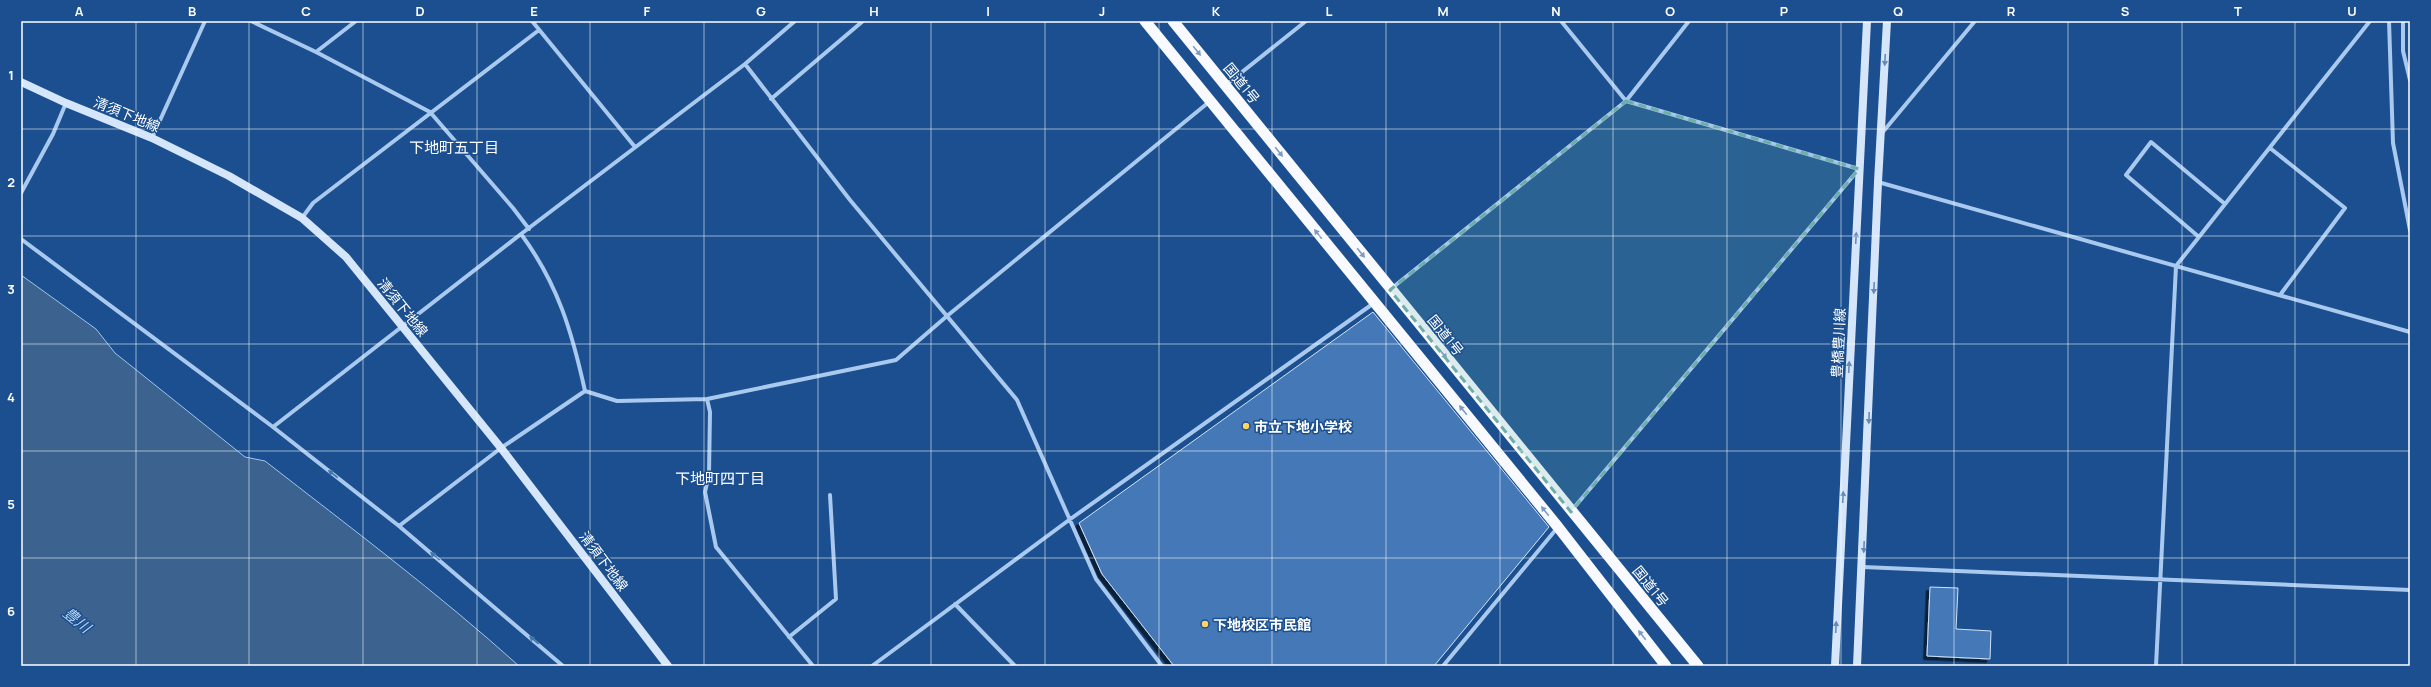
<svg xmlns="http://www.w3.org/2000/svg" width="2431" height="687" viewBox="0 0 2431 687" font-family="Manrope,'Noto Sans JP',sans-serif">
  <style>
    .water { fill: #3c6290; stroke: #9cc4f0 }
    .building { fill: #4478b7; stroke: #cfe3fa; filter: url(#shadow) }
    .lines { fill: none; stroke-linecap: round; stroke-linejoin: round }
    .minor { stroke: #a9c9ee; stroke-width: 4 }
    .secondary { stroke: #d6e6fa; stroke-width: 8 }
    .trunk { stroke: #f8faff; stroke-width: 11 }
    .oneway { fill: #7e9cc1 }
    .oneway2 { fill: #668bba }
    .oneway3 { fill: #4674ac }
    .marked { fill: #6fada8; fill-opacity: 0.2; stroke: #6fada8; stroke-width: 3; stroke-dasharray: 8 5; stroke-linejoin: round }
    .grid { fill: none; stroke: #fff; stroke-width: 1; stroke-opacity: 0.55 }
    .poi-dot { fill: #ffd166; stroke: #1b4f8f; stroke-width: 1.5 }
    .labels { text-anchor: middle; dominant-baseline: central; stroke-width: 3; stroke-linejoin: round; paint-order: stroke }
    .street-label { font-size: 14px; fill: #fff; stroke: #1b4f8f }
    .poi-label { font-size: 14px; font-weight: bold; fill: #fff; stroke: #1b4f8f; text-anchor: start }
    .neighbourhood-label { font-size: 15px; fill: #fff; stroke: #1b4f8f }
    .water-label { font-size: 15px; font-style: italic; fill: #b5d3f5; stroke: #1b4f8f }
    .neatline { fill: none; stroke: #fff; stroke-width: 1.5 }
    .grid-label { font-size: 13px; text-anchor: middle; font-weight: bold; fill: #fff }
  </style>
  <defs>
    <filter id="shadow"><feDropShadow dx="-3.5" dy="3.5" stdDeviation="0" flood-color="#0009"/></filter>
  </defs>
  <rect width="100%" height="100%" fill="#1b4f8f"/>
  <path class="water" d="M21,275L96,329L115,353L245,457L265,461C351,528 438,593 519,666H21Z"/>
  <path class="building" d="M1373,312L1549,527L1434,666H1174L1102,574L1079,523Z
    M1930,587L1958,588L1956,629L1991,631L1990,659L1927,656Z"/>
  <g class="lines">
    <path class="minor" d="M251,21L316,52L430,112L513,208L529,229
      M532,21L635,147
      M1561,21L1626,101L1689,21
      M2389,21L2393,143L2410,230
      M2403,21V51L2410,80
      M316,52L356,21
      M745,64L850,200L1017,400L1096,579L1162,666
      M1227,84L1306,21
      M771,99L863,21
      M1882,133L1975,21
      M152,138L205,21
      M2270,148L2345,208L2280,295
      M1878,182L2410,332
      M21,193L53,134L66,103
      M302,218L313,203L539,30
      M521,234C558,284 572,332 585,391
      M2199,237L2126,175L2151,142L2225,204
      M21,239L273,427L399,526L563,666
      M1392,288L1626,101L1859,169L1572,510
      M707,399L710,412L709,474L705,492L716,547L813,666
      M273,427L521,234L745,64L795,21
      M399,526L501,448L585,391L617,401L707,399L896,360L947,316L1209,102
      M1863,567L2410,590
      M955,604L1015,666
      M789,637L836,599L830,495
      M872,666L1069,520L1374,303
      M1443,666L1558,527
      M2156,666L2176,266L2370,21"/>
    <path class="secondary" d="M21,82L66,103L152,138L229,176L302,218L346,257L501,448L668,666
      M1835,666L1867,21
      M1857,666L1878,182L1887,21"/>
    <path class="trunk" d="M1145,21L1558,527L1666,666
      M1173,21L1698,666"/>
  </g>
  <defs><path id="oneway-solid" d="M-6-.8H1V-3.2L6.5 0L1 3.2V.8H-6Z"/></defs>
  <g class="oneway">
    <use href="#oneway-solid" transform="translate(1197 51) rotate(51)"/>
    <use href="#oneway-solid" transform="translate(1279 152) rotate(51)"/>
    <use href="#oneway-solid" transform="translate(1318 234) rotate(-129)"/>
    <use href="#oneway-solid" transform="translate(1361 253) rotate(51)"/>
    <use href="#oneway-solid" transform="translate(1443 354) rotate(51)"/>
    <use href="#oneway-solid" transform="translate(1463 410) rotate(-129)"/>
    <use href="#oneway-solid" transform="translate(1545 511) rotate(-129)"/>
    <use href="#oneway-solid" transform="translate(1642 635) rotate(-128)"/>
  </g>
  <g class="oneway2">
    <use href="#oneway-solid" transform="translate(1885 60) rotate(93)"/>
    <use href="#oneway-solid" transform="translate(1856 238) rotate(-87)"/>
    <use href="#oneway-solid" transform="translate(1874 288) rotate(92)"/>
    <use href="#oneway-solid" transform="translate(1849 367) rotate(-87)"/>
    <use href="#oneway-solid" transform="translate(1869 418) rotate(92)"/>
    <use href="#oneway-solid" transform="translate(1843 497) rotate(-87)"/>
    <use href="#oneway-solid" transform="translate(1864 547) rotate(92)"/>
    <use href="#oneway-solid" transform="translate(1836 627) rotate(-87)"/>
  </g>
  <g class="oneway3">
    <use href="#oneway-solid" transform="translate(333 474) rotate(-142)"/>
    <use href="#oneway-solid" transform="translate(435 556) rotate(-140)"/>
    <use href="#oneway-solid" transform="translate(534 640) rotate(-140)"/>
  </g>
  <path class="marked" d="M1626,101L1859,169L1571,512L1390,290Z"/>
  <path class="grid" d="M136,21V666M249,21V666M363,21V666M477,21V666M590,21V666M704,21V666M818,21V666M931,21V666M1045,21V666M1159,21V666M1272,21V666M1386,21V666M1500,21V666M1613,21V666M1727,21V666M1841,21V666M1954,21V666M2068,21V666M2182,21V666M2295,21V666M21,129H2410M21,236H2410M21,344H2410M21,451H2410M21,558H2410"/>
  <g class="poi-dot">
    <circle cx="1246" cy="426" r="4"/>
    <circle cx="1205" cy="624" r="4"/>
  </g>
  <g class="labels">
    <g class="street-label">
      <text transform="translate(1242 83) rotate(51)">国道1号</text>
      <text transform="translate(127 114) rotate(22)">清須下地線</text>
      <text transform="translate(403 307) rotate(51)">清須下地線</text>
      <text transform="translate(1446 335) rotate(51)">国道1号</text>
      <text transform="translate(1838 343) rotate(-87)">豊橋豊川線</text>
      <text transform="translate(604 561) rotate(53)">清須下地線</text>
      <text transform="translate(1651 586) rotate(51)">国道1号</text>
    </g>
    <g class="poi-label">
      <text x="1254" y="426">市立下地小学校</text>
      <text x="1213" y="624">下地校区市民館</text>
    </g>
    <g class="neighbourhood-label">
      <text x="454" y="147">下地町五丁目</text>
      <text x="720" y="478">下地町四丁目</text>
    </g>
    <g class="water-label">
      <text transform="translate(77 620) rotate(39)">豊川</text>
    </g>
  </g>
  <rect width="2431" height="687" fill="none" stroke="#1b4f8f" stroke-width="44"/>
  <rect x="22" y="22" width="2387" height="643" class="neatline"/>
  <g class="grid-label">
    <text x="79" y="16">A</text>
    <text x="192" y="16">B</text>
    <text x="306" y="16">C</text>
    <text x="420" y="16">D</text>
    <text x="534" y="16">E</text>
    <text x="647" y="16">F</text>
    <text x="761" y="16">G</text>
    <text x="874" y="16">H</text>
    <text x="988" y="16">I</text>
    <text x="1102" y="16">J</text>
    <text x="1216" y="16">K</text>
    <text x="1329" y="16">L</text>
    <text x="1443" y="16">M</text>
    <text x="1556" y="16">N</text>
    <text x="1670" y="16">O</text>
    <text x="1784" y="16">P</text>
    <text x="1898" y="16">Q</text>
    <text x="2011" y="16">R</text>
    <text x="2125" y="16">S</text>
    <text x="2238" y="16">T</text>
    <text x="2352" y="16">U</text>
    <text x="11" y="80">1</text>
    <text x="11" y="187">2</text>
    <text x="11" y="294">3</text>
    <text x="11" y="402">4</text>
    <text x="11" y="509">5</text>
    <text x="11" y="616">6</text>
  </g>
</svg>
